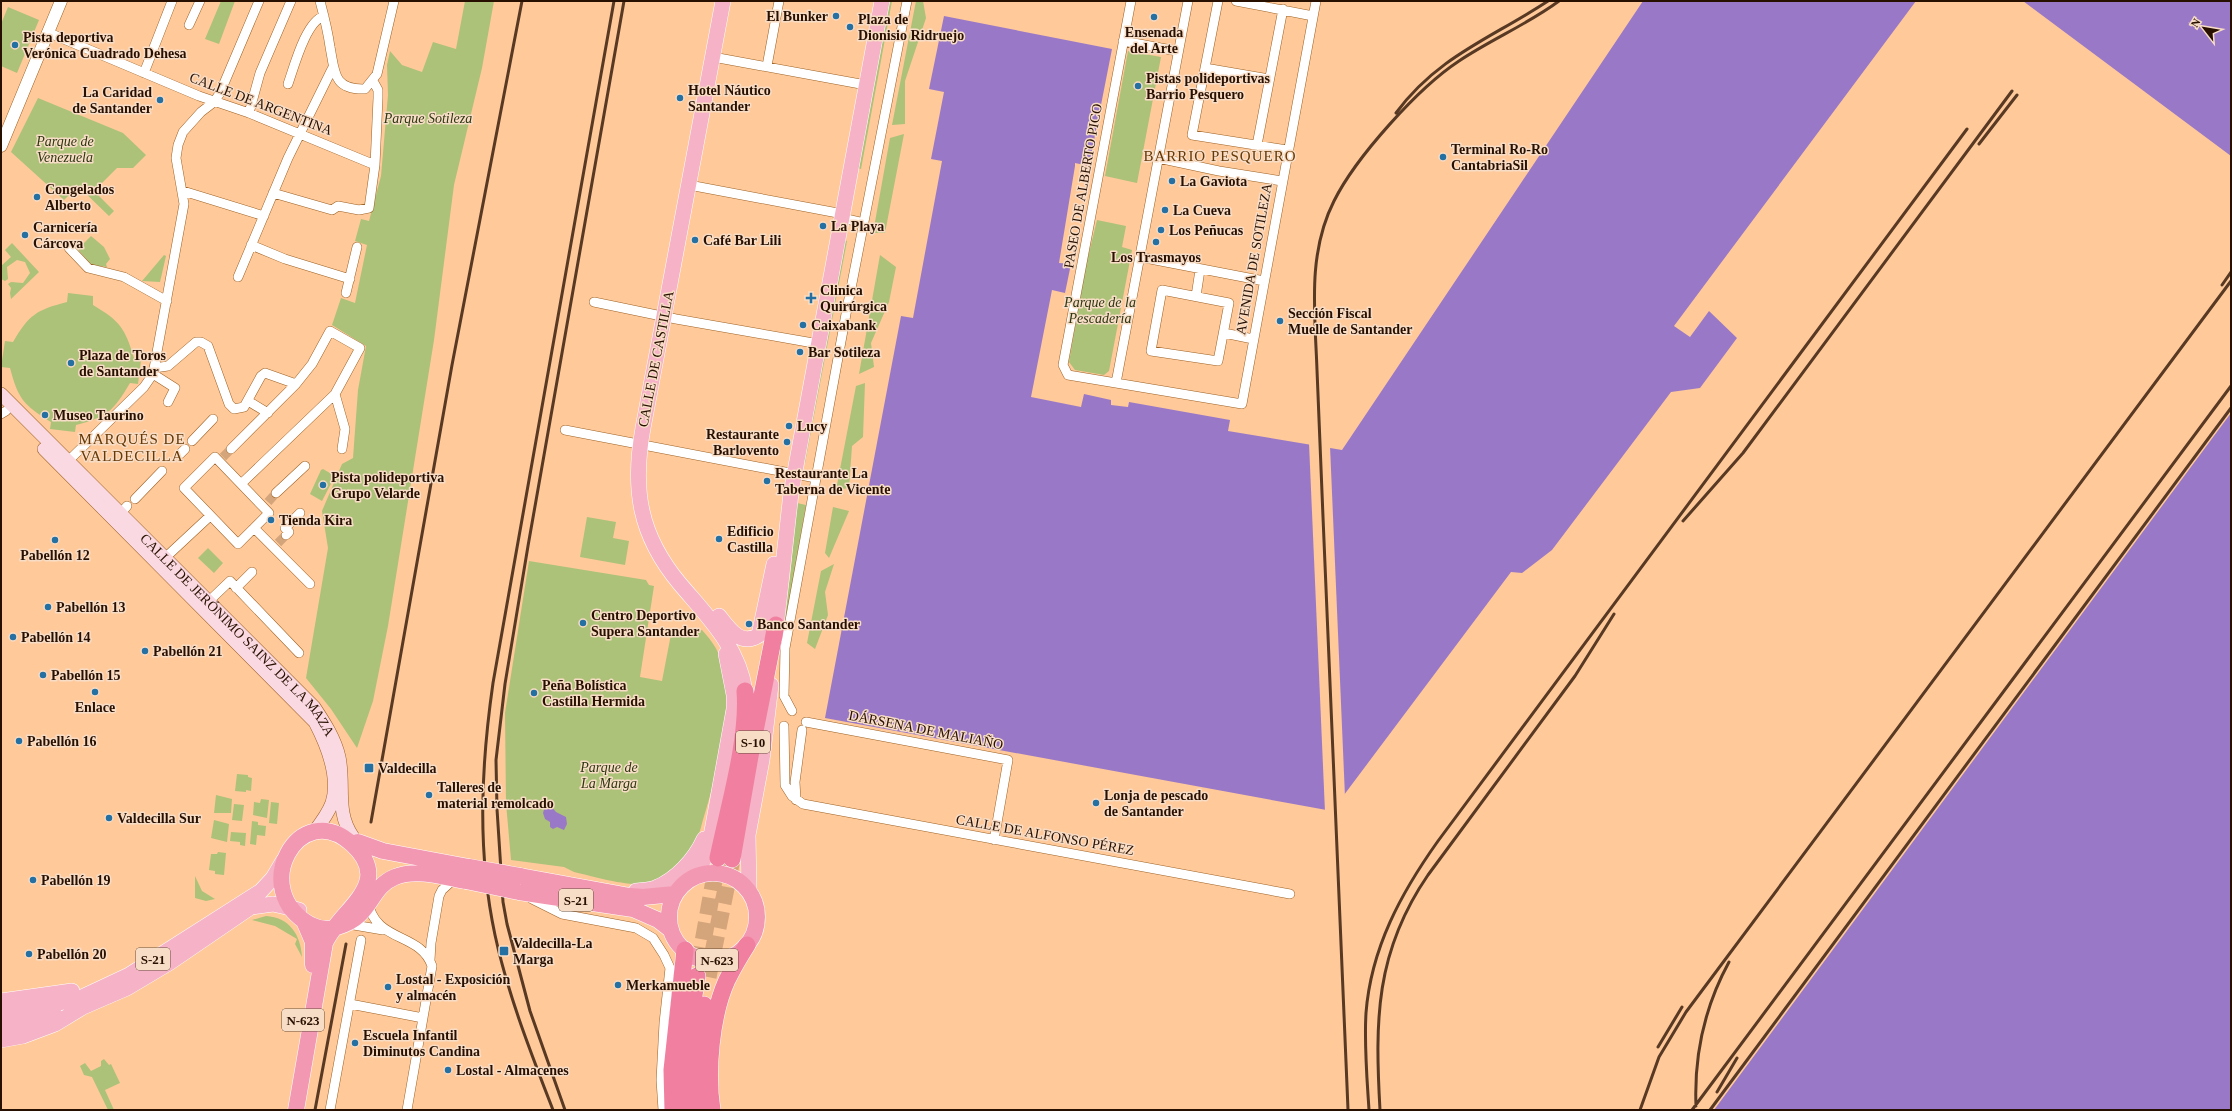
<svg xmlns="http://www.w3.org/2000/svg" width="2232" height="1111" viewBox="0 0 2232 1111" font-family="Georgia,serif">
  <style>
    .green { fill: #acc279 }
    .water { fill: #9979c7 }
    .pier { fill: #ffc99a }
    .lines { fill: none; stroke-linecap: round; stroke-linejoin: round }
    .minor-tunnel { stroke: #d4a47b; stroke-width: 9; stroke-dasharray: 9 4.5; stroke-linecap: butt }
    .motorway-tunnel { stroke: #d4a47b; stroke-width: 17; stroke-dasharray: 17 8; stroke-linecap: butt }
    .minor-casing { stroke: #9e6123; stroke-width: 10 }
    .tertiary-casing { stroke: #9e6123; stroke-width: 13 }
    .secondary-casing { stroke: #9e6123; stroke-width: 14 }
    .primary-casing { stroke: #fff; stroke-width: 16 }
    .trunk-casing { stroke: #fff; stroke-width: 17 }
    .motorway-casing { stroke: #fff; stroke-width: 18 }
    .minor { stroke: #fff; stroke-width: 9 }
    .tertiary { stroke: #fff; stroke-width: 12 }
    .secondary { stroke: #fad9e2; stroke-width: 13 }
    .primary { stroke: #f6b2c6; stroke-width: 15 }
    .trunk { stroke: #f398b3; stroke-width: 16 }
    .motorway { stroke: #f07fa0; stroke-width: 17 }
    .rail { stroke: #583923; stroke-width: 3 }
    .trunk-bridge-casing { stroke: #fff; stroke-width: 17; stroke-linecap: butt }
    .trunk-bridge { stroke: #f398b3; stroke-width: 16 }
    .poi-dot { fill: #2470a3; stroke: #f8ddc6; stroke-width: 1.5 }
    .labels { text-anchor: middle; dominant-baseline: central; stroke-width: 3; stroke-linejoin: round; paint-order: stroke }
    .shield { fill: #f8ddc6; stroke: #664e3b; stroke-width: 1 }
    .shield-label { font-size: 13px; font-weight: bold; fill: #281000 }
    .poi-label { font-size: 14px; font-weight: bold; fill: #281000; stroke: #f8ddc6; text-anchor: start }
    .street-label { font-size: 14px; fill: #281000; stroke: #f8ddc6 }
    .park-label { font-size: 14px; font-style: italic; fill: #2c3611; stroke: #f8ddc6 }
    .neighbourhood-label { font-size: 15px; letter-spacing: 1px; fill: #653804; stroke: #f8ddc6 }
  </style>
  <rect width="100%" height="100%" fill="#ffc99a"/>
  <path class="green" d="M221,1H235L219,44L205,39Z
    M465,1H494L482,68L454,185L434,340L388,626L373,701L357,748L331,709L306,678L328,548L322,511L342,464L353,458L358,390L366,346L332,325L341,298L355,303L367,245L355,241L361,219L369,221L381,176L388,95L387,65L390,51L402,65L422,72L433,42L456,49Z
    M889,1H892L861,169L858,168Z
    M916,1H923L926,18L905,81V124L892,125Z
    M8,7L39,20L17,73L1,66V24Z
    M1128,51L1161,57L1137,183L1105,176Z
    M38,98L123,133L146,155L133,168H117L94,191L114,211L109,216L78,186L64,200L11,152Z
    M904,134L885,233H873L890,138Z
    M1097,220L1126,226L1122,247L1132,250L1109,371L1104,375L1075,370L1069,362L1086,265Z
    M91,236L104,247L110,259L106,264L107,267L100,266V267L92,265L79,251V248Z
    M845,240L847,241L805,463L803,462Z
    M12,243L39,272L11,299L10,293L11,288L8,284L11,282L23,283L30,273L25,262L17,260L7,267L8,279L5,281L1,279V266L11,257L5,250Z
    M164,255L166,256L160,282L142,281Z
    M880,255L896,267L889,302L871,343L874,367L859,374Z
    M68,293L93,296V305C120,321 125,328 134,358L141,360L138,384L130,383C114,410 108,417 76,425L75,432L50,429L51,422C23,405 18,398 10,368L1,367L5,341L13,342C29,315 36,310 67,302Z
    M865,383L863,437L852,446L849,488L836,490L856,386Z
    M323,469L335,476L322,501L310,494L321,470Z
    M797,503L806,505L782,643H779L790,577Z
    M833,507L849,511L829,558L825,553Z
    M587,517L616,522L613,538L629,541L625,565L580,557Z
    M208,548L223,563L214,573L198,558Z
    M529,561L646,580L649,585L654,586L640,677L662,681L672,629L690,634L702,630C708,637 716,646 719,655C736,703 719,766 705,813C702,822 700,833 696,842C687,858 669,875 651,882C633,889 593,876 574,872L564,867L511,860L506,803L505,713Z
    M834,564L825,592L828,615L815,649L807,643L821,571Z
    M237,774L248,775V777L252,778L251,791L246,790V792L235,791Z
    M216,795L232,799L231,813H214Z
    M261,799L269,800L267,818L253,815L254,802L260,803Z
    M271,802L279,803L277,824L269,823Z
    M234,804L244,805L242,821L232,820Z
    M214,820L229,824L227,842L211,838Z
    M252,821L258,822V825L266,826L265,836L257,835L256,845L250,844Z
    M231,832L246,833L245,846L240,845V842L230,841Z
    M218,852L226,853L224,875L215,874V871L209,870L211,854H217Z
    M195,876L202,891L215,899L206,901L195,898Z
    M266,916C289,917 301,935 302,957L295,944L297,939L275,926L252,920Z
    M104,1059L109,1065L111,1064L120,1083L105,1090L114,1110H108L92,1077L84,1075L80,1066L85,1063L91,1071L101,1066V1061Z"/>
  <path class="water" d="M1643,1H1916L1674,326L1690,337L1709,311L1737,338L1700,388L1671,392L1552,550L1522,573L1511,572L1332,811L825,718L901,316L913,318L942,161L931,159L944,92L929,89L944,16L1112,49L1089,166L1075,163V166L1059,263L1071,264L1065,293L1052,290L1031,397L1081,407L1084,394L1111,400V405L1128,407L1129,402L1230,420L1228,431L1342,450Z
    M2023,1H2231V156Z
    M2231,413V1110H1714Z
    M545,806H551L556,812L566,817L567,824L564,830L557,827L553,829L550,827V822L545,819L543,813Z"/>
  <path class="pier" d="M1309,443L1330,446L1345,797L1332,813L1325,812Z"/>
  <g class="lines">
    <path class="minor-tunnel" d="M223,457L231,449
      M268,502L276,493
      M278,543L286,535"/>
    <path class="motorway-tunnel" d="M699,964L718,858
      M708,977L732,859"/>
    <g class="minor-casing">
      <path id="minor" d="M320,1C324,16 328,32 330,47C335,72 333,90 365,89L377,74L394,1
        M1131,1L1063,365L1068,375L1242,404L1316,1
        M1218,1L1192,135L1287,150
        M1236,1L1313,16
        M189,25L200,1
        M47,32L199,96L249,113L375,165
        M1123,41L1177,51
        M713,57L866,85
        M767,66L779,1
        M1205,68L1269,79
        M144,73L172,1
        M288,84C294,67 306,21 324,16
        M249,113L260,73L291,1
        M1257,145L1283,9
        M1158,158L1219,171L1282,181
        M689,185L843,214
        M183,191L264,216
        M273,193L332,210L338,206L359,210L369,208L375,165L378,98V90L373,81
        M842,218L864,223
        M251,245L285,259L350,279
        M69,248L88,268L124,277L167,301
        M1140,257L1264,281
        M238,277L288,158L332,69
        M1162,290L1229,303L1218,361L1151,351Z
        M346,293L357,247
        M1196,296L1200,270
        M594,302L676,319L819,344
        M1224,333L1253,339
        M154,368L168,366L196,342H201L208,346L229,404L234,409L244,407L261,376L265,373L296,384
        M153,374L175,388L168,402
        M1116,383L1188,1
        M335,394L345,429L342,449
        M248,401L268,413
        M1,414L6,411
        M565,430L816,478
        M192,441L213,419
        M231,449L296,384L312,364L330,331L360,348L335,394L241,484
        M180,454L185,449
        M215,457L269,513L238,544L184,488Z
        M64,465L144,387L153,374L184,204L176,158L178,145L183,132L201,112L214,102L220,93L259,1
        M276,493L305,466
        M135,499L162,471
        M121,513L127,506
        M254,528L310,584
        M286,535L289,532L285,528L300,513
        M166,557L210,516
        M236,588L252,572
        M209,601L230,581L299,653
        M792,711L784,696L785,648L846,314L907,1
        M806,722L1008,760L994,840
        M784,726L785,785L792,796L803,804L1290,894
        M796,800L795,782L802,730
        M532,899L562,914L636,928L653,938L664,955L670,968L664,1023L661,1080L663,1110
        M368,901C374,943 421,932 432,966L407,1110
        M348,924L383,930
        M430,960L431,943L439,896L442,890L454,879
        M350,1004L423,1018
        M330,1110L361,940"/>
    </g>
    <g class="tertiary-casing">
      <path id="tertiary" d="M1,146L61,1"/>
    </g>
    <g class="secondary-casing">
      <g id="secondary">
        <path id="s1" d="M1,394L314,707C324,722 335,739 339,757C345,785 335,812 353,837"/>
        <path d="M44,449L315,722C327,745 340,777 332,803C328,814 321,823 314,832"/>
      </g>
    </g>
    <g class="primary-casing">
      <path id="primary" d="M723,1L643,428C632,489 639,535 680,584C707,616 739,647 745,691
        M719,616C729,629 741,647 759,635L774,564
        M775,637L791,493L882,1
        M698,875L710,842L734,709V695L726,654
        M749,890L748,835L762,760L771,685
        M636,891C642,890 649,890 655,888C676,880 695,859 704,839
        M1,1001L72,991
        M1,1015L44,1007L82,997L129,975L261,891L273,878L283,861
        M1,1026L55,1015
        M1,1040L23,1036L55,1024L83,1007L127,988L169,963L251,907L273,904L299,910"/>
    </g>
    <g class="trunk-casing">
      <path id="trunk" d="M358,842L383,851L469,867
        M669 917a44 44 0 1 1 88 0a44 44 0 1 1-88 0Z
        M520,876L630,896L643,897L675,894
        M519,892L633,909L658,920L671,930
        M304,921L313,942V965
        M296,1110L325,943C339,910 396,884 352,844C299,796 247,891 311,925C319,929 328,930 337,927C373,917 368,888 395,877C417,868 444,877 466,881"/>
    </g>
    <g class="motorway-casing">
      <path id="motorway" d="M718,858C728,809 749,740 745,691
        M732,859L750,756L776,625
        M673,1110L672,1070L685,950
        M686,1110V1046L697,976
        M698,1110L696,1063L704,1005
        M712,1110C706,1072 711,1015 727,980C733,968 740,956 747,945"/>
    </g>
    <use href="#minor" class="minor"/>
    <use href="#tertiary" class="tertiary"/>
    <use href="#secondary" class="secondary"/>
    <use href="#primary" class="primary"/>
    <use href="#trunk" class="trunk"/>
    <use href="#motorway" class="motorway"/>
    <path class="rail" d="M1396,113C1438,56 1492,38 1548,1
      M1979,144L2017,95
      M2222,285L2231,272
      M1683,521L1743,453L2012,91
      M371,822L452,365L522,1
      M1658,1047L1682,1007
      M1717,1092L1737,1058
      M1696,1106C1694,1056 1705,1006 1729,962
      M315,1110L346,944
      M553,1110C531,1053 508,995 495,935C477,851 481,767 493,683L614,1
      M565,1110L530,1011L507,924L503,902L497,809L496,760L505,684L528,546L624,1
      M1348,1110C1340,912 1331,714 1323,517C1321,468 1319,419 1317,370C1315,313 1307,254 1334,201C1356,157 1418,88 1459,61C1492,39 1528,24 1559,1
      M1369,1110C1367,1078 1364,1045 1366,1013C1371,948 1401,893 1438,841L1967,129
      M1380,1110C1375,1021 1375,952 1428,875L1575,676L1614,614
      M1640,1110L1659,1057L1686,1012L2231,281
      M1692,1110L2231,386
      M1710,1110L2231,408"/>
    <g class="trunk-bridge-casing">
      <path id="trunk-bridge" d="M469,867L520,876
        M466,881L519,892"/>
    </g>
    <use href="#trunk-bridge" class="trunk-bridge"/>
  </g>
  <g class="poi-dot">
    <circle cx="836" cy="16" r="4"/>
    <circle cx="1154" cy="17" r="4"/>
    <circle cx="850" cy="27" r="4"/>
    <circle cx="15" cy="45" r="4"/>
    <circle cx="1138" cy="86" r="4"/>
    <circle cx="680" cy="98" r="4"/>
    <circle cx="160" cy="100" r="4"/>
    <circle cx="1443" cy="157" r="4"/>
    <circle cx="1172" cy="181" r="4"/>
    <circle cx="37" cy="197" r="4"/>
    <circle cx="1165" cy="210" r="4"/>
    <circle cx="823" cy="226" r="4"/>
    <circle cx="1161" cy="230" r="4"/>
    <circle cx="25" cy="235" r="4"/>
    <circle cx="695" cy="240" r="4"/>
    <circle cx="1156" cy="242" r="4"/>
    <path d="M809 292h4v4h4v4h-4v4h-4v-4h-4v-4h4z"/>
    <circle cx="1280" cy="321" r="4"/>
    <circle cx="803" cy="325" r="4"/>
    <circle cx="800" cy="352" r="4"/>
    <circle cx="71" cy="363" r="4"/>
    <circle cx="45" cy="415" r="4"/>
    <circle cx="789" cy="426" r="4"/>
    <circle cx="787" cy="442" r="4"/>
    <circle cx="767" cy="481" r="4"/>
    <circle cx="323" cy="485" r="4"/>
    <circle cx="271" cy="520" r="4"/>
    <circle cx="719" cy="539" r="4"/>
    <circle cx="55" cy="540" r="4"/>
    <circle cx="48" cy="607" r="4"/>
    <circle cx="583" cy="623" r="4"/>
    <circle cx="749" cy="624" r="4"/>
    <circle cx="13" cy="637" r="4"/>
    <circle cx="145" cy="651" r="4"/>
    <circle cx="43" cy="675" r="4"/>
    <circle cx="95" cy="692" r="4"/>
    <circle cx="534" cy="693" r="4"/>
    <circle cx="19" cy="741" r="4"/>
    <rect x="364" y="763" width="10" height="10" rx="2"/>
    <circle cx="429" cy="795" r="4"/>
    <circle cx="1096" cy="803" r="4"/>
    <circle cx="109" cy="818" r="4"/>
    <circle cx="33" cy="880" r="4"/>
    <rect x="499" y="946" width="10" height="10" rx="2"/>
    <circle cx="29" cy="954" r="4"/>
    <circle cx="618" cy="985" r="4"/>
    <circle cx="388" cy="987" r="4"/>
    <circle cx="355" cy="1043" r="4"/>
    <circle cx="448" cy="1070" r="4"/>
  </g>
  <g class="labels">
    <g class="shield">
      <rect x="736" y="731" width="34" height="22" rx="3"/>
      <rect x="559" y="889" width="34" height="22" rx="3"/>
      <rect x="136" y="948" width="34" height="22" rx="3"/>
      <rect x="696" y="949" width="42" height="22" rx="3"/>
      <rect x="282" y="1009" width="42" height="22" rx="3"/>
    </g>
    <g class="shield-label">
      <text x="753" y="742">S-10</text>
      <text x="576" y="900">S-21</text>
      <text x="153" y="959">S-21</text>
      <text x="717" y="960">N-623</text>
      <text x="303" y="1020">N-623</text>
    </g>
    <g class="poi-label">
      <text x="828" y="16" text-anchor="end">El Bunker</text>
      <text x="858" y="19">Plaza de<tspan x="858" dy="16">Dionisio Ridruejo</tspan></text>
      <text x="1154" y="32" text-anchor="middle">Ensenada<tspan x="1154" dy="16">del Arte</tspan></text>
      <text x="23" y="37">Pista deportiva<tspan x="23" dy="16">Verónica Cuadrado Dehesa</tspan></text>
      <text x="1146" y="78">Pistas polideportivas<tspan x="1146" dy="16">Barrio Pesquero</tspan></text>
      <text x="688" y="90">Hotel Náutico<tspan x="688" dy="16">Santander</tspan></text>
      <text x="152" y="92" text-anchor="end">La Caridad<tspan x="152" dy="16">de Santander</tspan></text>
      <text x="1451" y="149">Terminal Ro-Ro<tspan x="1451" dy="16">CantabriaSil</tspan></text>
      <text x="1180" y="181">La Gaviota</text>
      <text x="45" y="189">Congelados<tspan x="45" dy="16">Alberto</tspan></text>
      <text x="1173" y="210">La Cueva</text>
      <text x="831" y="226">La Playa</text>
      <text x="33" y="227">Carnicería<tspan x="33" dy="16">Cárcova</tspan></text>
      <text x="1169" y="230">Los Peñucas</text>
      <text x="703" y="240">Café Bar Lili</text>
      <text x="1156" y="257" text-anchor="middle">Los Trasmayos</text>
      <text x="820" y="290">Clinica<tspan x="820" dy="16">Quirúrgica</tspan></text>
      <text x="1288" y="313">Sección Fiscal<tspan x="1288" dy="16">Muelle de Santander</tspan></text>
      <text x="811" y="325">Caixabank</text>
      <text x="808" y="352">Bar Sotileza</text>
      <text x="79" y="355">Plaza de Toros<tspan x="79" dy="16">de Santander</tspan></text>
      <text x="53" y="415">Museo Taurino</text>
      <text x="797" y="426">Lucy</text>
      <text x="779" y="434" text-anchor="end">Restaurante<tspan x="779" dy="16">Barlovento</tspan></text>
      <text x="775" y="473">Restaurante La<tspan x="775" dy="16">Taberna de Vicente</tspan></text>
      <text x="331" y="477">Pista polideportiva<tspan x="331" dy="16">Grupo Velarde</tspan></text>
      <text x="279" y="520">Tienda Kira</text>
      <text x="727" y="531">Edificio<tspan x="727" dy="16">Castilla</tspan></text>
      <text x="55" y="555" text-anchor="middle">Pabellón 12</text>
      <text x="56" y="607">Pabellón 13</text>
      <text x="591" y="615">Centro Deportivo<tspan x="591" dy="16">Supera Santander</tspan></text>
      <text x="757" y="624">Banco Santander</text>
      <text x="21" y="637">Pabellón 14</text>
      <text x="153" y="651">Pabellón 21</text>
      <text x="51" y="675">Pabellón 15</text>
      <text x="542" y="685">Peña Bolística<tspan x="542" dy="16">Castilla Hermida</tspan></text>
      <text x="95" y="707" text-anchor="middle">Enlace</text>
      <text x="27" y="741">Pabellón 16</text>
      <text x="378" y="768">Valdecilla</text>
      <text x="437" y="787">Talleres de<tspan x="437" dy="16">material remolcado</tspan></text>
      <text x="1104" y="795">Lonja de pescado<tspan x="1104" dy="16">de Santander</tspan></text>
      <text x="117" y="818">Valdecilla Sur</text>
      <text x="41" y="880">Pabellón 19</text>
      <text x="513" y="943">Valdecilla-La<tspan x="513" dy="16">Marga</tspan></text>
      <text x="37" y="954">Pabellón 20</text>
      <text x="396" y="979">Lostal - Exposición<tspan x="396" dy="16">y almacén</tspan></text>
      <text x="626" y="985">Merkamueble</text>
      <text x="363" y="1035">Escuela Infantil<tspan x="363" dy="16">Diminutos Candina</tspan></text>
      <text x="456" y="1070">Lostal - Almacenes</text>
    </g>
    <g class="street-label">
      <text transform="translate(261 104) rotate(21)">CALLE DE ARGENTINA</text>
      <text transform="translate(1083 186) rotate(-80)">PASEO DE ALBERTO PICO</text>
      <text transform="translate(1254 259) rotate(-80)">AVENIDA DE SOTILEZA</text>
      <text transform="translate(656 359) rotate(-79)">CALLE DE CASTILLA</text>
      <text stroke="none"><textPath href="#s1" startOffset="338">CALLE DE JERÓNIMO SAINZ DE LA MAZA</textPath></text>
      <text transform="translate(926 730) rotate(11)">DÁRSENA DE MALIAÑO</text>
      <text transform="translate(1045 835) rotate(10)">CALLE DE ALFONSO PÉREZ</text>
    </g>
    <g class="park-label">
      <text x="428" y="118">Parque Sotileza</text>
      <text x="65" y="141">Parque de<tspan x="65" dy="16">Venezuela</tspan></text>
      <text x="1100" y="302">Parque de la<tspan x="1100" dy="16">Pescadería</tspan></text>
      <text x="609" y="767">Parque de<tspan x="609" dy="16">La Marga</tspan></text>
    </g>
    <g class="neighbourhood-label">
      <text x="1220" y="156">BARRIO PESQUERO</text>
      <text x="132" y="439">MARQUÉS DE<tspan x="132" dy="17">VALDECILLA</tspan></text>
    </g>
  </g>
  <rect width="2232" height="1111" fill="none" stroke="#281000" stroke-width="4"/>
  <g transform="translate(2204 28) rotate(301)" stroke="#f8ddc6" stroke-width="3" paint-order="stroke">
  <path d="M0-3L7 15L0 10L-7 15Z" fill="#281000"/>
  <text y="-6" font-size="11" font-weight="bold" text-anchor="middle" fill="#281000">N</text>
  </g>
</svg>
